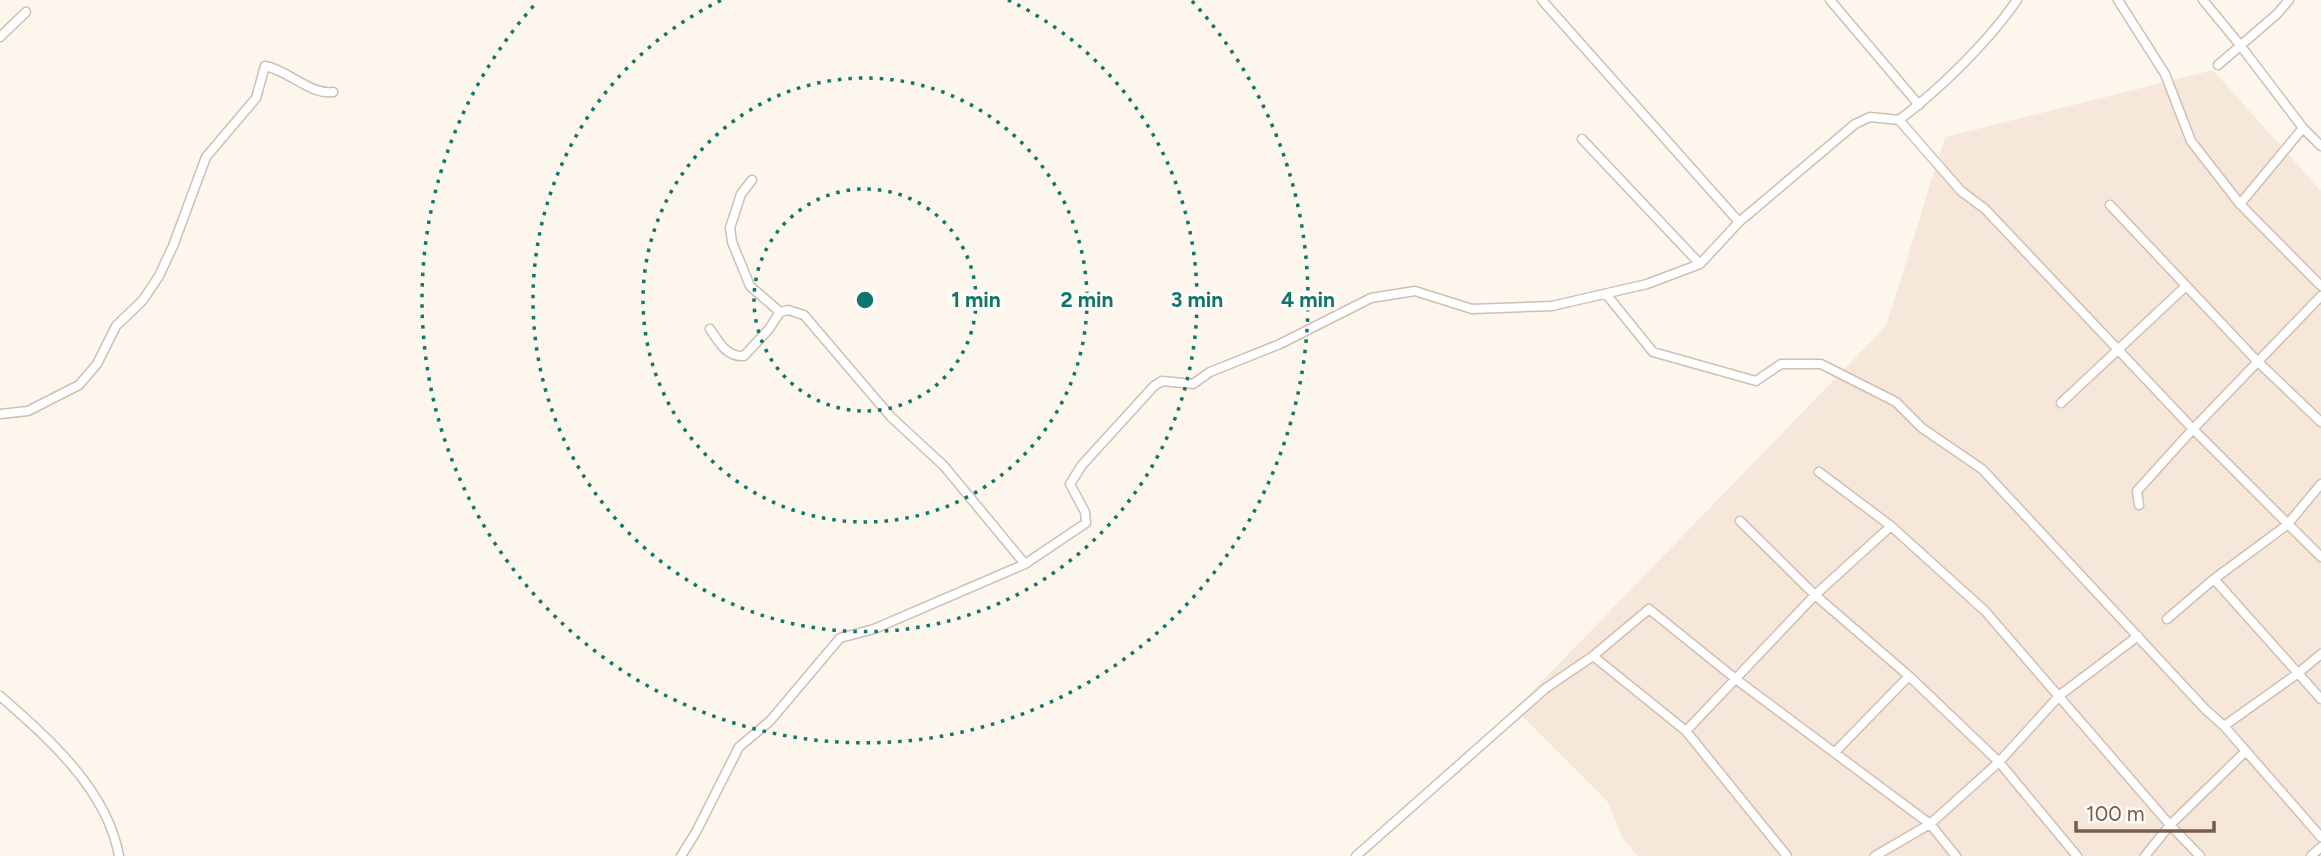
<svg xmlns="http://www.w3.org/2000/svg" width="2321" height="856" viewBox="0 0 2321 856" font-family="Figtree,sans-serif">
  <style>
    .residential { fill: #f5e8da }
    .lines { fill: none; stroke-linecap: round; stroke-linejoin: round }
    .street-casing { stroke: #d1beb0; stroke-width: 11 }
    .street { stroke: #fff; stroke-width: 8 }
    .ring { fill: none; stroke: #0f766e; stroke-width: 3.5; stroke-dasharray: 3.5 7 }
    .centre { fill: #0f766e; stroke: #fffaf3; stroke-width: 3.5 }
    .ring-label { font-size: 21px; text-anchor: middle; font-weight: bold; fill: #0f766e; stroke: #fffaf3; stroke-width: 7; stroke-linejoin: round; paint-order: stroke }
  </style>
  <rect width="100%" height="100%" fill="#fdf6ec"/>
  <path class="residential" d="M2213,70L2321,191V856H1638L1623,839L1607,801L1515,709L1886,326L1945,137Z"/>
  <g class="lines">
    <g class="street-casing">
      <path id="street" d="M1542,0L1739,222
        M1830,0L1919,105
        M2118,0L2165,74L2191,141L2240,204L2321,286
        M2203,0L2240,45L2303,128L2321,146
        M0,37L26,12
        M2218,65L2277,14L2289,0
        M1899,120L1961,191L1985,209L2193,429L2321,557
        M1582,139L1700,264
        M752,180L741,194L730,228L732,242L750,286L780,312L788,310L804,315L891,417L944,466L1025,564
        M2240,204L2303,128
        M2110,205L2257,361L2321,422
        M1606,294L1653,352L1756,381L1781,364H1821L1896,402L1922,428L1982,469L2205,709L2224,726L2321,837
        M710,329C719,342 726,357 744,356L769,329L780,312
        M2061,403L2186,286
        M0,414L28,411L79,385L97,364L116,326L143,300L159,276L173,246L206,157L256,98L265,66C289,70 309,95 333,92
        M1819,472L1891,526L1985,611L2170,825L2200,856
        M2139,505L2137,491L2193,429L2321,296
        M1740,521L1815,595L1909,676L1999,762L2077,856
        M2214,579L2321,699
        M2167,619L2214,579L2287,525L2321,484
        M1593,656L1686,731L1787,856
        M0,696C48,738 107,789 119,856
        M2224,726L2297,674L2321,654
        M1686,731L1815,595L1891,526
        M1835,752L1909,676
        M681,856L696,832L739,747L770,721L840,638L874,629L1025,564L1086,523L1085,512L1070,484L1082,465L1154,386L1162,381L1193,384L1210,372L1280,344L1371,298L1415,291L1472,309L1552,306L1647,284L1700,264L1739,222L1855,124L1870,117L1899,120C1939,90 1989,41 2017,0
        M1356,856L1546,688L1593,656L1649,609L1737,680L1930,824L1956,856
        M1875,856L1930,824L1999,762L2060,695L2138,636
        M2145,856L2170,825L2245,752
        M2311,856L2321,847"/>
    </g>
    <use href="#street" class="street"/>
  </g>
  <g class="ring">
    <circle cx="865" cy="300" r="111"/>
    <circle cx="865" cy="300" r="222"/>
    <path d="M1008 0A332 332 0 1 1 722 0"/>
    <path d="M1192 1A443 443 0 1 1 538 1"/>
  </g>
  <circle cx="865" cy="300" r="10" class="centre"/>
  <g class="ring-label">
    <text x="976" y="307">1 min</text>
    <text x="1087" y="307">2 min</text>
    <text x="1197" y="307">3 min</text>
    <text x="1308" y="307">4 min</text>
  </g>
  <path d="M2076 821v10h138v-10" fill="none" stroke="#7a5c4d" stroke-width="3.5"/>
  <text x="2086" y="821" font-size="21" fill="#7a5c4d" stroke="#fffaf3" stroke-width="5" paint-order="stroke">100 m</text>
</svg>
